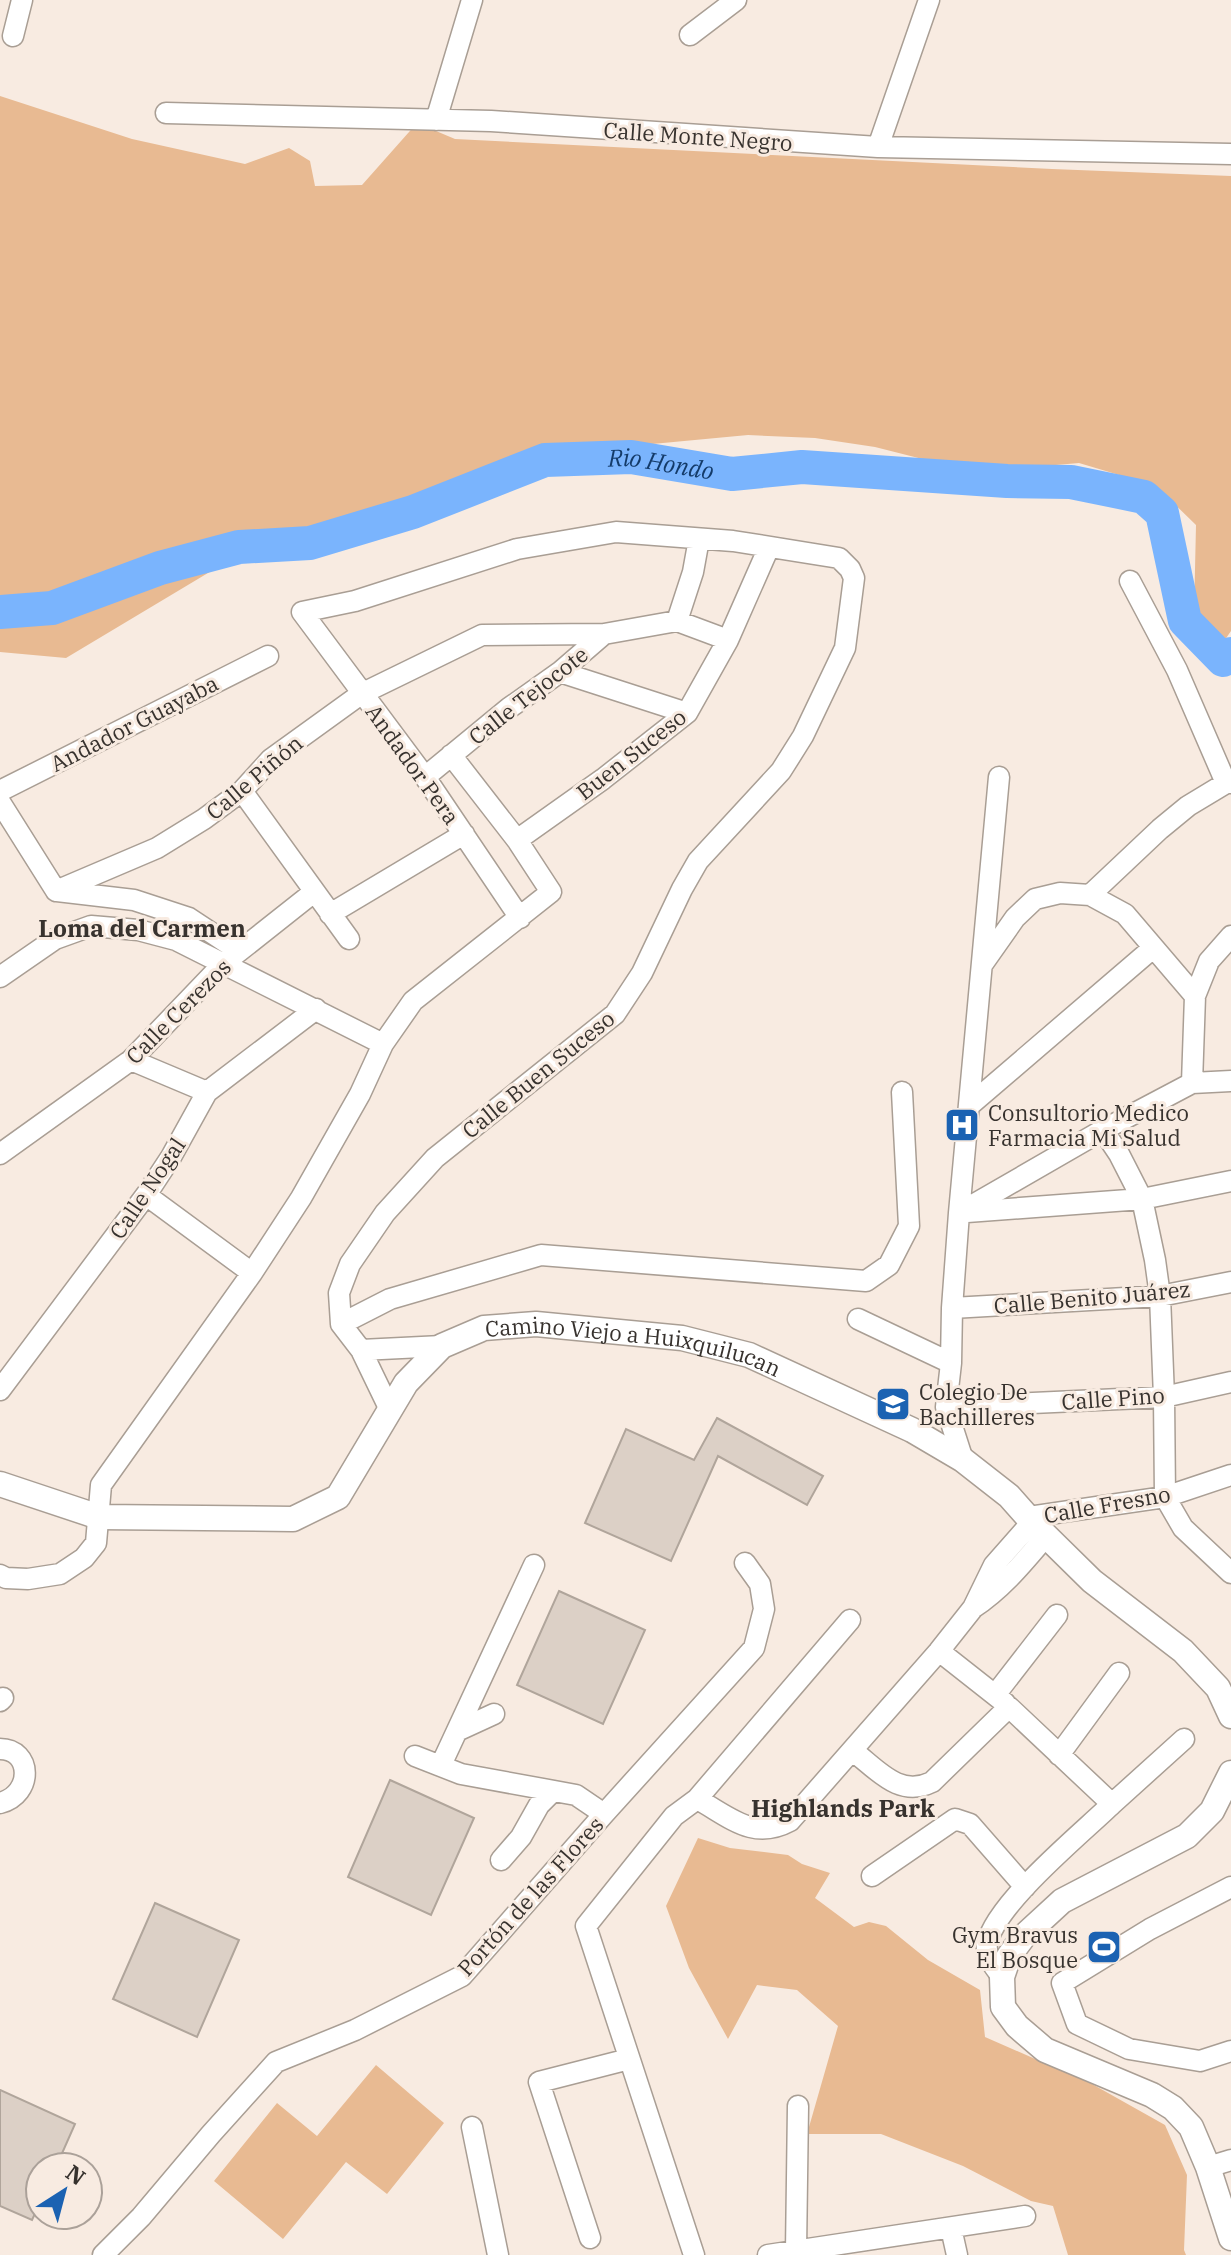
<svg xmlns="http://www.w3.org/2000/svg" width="1231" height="2255" viewBox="0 0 1231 2255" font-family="'IBM Plex Serif',serif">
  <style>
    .green { fill: #e8ba92 }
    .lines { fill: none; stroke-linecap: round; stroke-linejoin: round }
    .river { stroke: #7ab4fd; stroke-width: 34 }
    .building { fill: #dcd0c6; stroke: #b0a59b; stroke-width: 2 }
    .minor-casing { stroke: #a99e94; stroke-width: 23 }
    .major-casing { stroke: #a99e94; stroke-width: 27 }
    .minor { stroke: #fff; stroke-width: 20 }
    .major { stroke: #fff; stroke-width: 24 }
    .labels { text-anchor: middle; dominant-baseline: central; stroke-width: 6; stroke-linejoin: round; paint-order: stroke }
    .street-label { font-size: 22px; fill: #37322e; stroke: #f8ebe1 }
    .poi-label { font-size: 22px; fill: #37322e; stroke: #f8ebe1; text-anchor: start }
    .water-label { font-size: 24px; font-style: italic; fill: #143b69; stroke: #f8ebe1 }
    .neighbourhood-label { font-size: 24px; font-weight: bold; fill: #37322e; stroke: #f8ebe1 }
  </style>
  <rect width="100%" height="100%" fill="#f8ebe1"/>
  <path class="green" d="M0,96L132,139L245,164L289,148L310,161L315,186L362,185L417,123L455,139L1052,169L1231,176V631L1222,644L1194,614L1196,525L1156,486L1079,463L1021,468H958L875,447L815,438L748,435L631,446L517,459L469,481L228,561L66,658L0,652Z
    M698,1838L730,1848L788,1855L802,1864L830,1873L815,1898L854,1927L869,1922L886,1926L928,1960L980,1990L985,2037L1092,2084L1165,2125L1187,2175L1184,2250L1186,2255H1068L1053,2206L1031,2201L963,2166L881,2134H807L838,2026L797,1990L757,1985L728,2039L689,1968L666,1906Z
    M376,2065L444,2123L387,2194L346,2162L283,2239L214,2181L277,2103L317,2136Z"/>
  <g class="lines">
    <path class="river" id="s1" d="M0,612L52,608L160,568L239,547L310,543L413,512L545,460L631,457L732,474L802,467L1007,481L1071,482L1144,497L1162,513L1185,621L1223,660L1231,654"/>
  </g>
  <path class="building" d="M717,1418L823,1476L807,1505L718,1456L671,1561L585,1523L626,1429L694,1460Z
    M559,1591L645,1630L603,1724L517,1685Z
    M390,1780L474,1818L431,1915L348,1877Z
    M155,1903L239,1940L197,2037L113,1999Z
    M0,2090L75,2124L56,2167H40V2203L32,2220L0,2206Z"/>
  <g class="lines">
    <g class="minor-casing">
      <path id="minor" d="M690,35L736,0
        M13,36L22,0
        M166,113L491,121L878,147L1231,154
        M436,120L472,0
        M878,147L929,0
        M1130,581L1177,670L1226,783
        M677,621L693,572L699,539
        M560,672L687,713
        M425,777L509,708L560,672L604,634
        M0,791L268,656
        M242,791L349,939
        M0,802L56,891
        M517,840L603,779L687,713L728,640L769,547
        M56,891L157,848L204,819L242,791L271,759L361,694L482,635L604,634L677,621L728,640
        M57,891L134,900L189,918L239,951
        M1090,895L1160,829L1188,806L1226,783H1231
        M330,914L464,834
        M982,965L1015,918L1035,899L1060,893L1090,895L1125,914L1195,996
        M0,977L55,939L91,926L138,930L176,940L383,1044
        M131,1060L207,1092
        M1192,1083L1195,996L1209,961L1231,936
        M970,1105L1153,948
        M1103,1130L1119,1154L1142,1199L1155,1260L1160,1296L1164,1397L1165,1497L1183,1528L1231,1573
        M0,1154L131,1060L223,964L314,892
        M146,1195L252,1273
        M967,1212L1142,1199L1231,1181
        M959,1213L1103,1130L1192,1083L1231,1081
        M952,1308L1160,1296L1231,1282
        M858,1319L951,1363
        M341,1324L390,1299L541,1255L866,1281L889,1265L909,1226L902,1092
        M361,1350L442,1346
        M0,1390L146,1195L171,1157L207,1092L316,1009
        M946,1407L1164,1397L1231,1382
        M390,1410L361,1350L341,1324L339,1293L350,1264L385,1213L435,1158L615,1014L642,973L682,889L698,861L781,771L803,736L845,648L854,578L850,569L839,558L733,541L616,532L517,549L355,601L302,612L425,777L520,918
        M963,1460L946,1407L951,1363L952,1308L959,1213L999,777
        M1029,1517L1165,1497L1231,1475
        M0,1575L6,1578L28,1579L60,1574L84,1558L96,1543L101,1485L252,1273L301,1198L360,1094L383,1044L413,1001L551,892L517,840L451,755
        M973,1608C1003,1588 1023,1563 1046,1536
        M939,1651L1005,1703
        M995,1695L1057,1615
        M0,1701L3,1698
        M457,1731L494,1714
        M0,1749C32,1749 34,1794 0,1803
        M853,1751C878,1770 899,1798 932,1782L1009,1707L1112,1804C1081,1834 995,1904 987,1944C985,1957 995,1967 1002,1977
        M1059,1755L1119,1673
        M415,1756L461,1774L576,1795L604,1814
        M441,1765L534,1565
        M697,1799L850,1620
        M1112,1804L1184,1739
        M501,1860L521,1837L539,1805L553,1791
        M872,1876L955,1819L970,1824L1025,1887
        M1231,1887L1150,1929L1062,1983L1077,2024L1129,2049L1200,2061L1231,2051
        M472,2127L498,2255
        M1208,2167L1231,2160
        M951,2228L957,2255
        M590,2238L539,2082L629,2059
        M796,2251L798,2106
        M103,2255L141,2217L211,2134L276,2062L355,2030L462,1976L604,1814L754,1648L764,1609L760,1584L745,1563
        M694,2255L586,1926L674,1816L697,1799C730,1817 753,1841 790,1821L939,1651L973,1608L994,1565L1032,1522
        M768,2255L1025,2216"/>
    </g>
    <g class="major-casing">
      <g id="major">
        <path id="s2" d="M0,1484L99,1517L293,1519L338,1497L406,1383L442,1346L484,1328L536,1324L682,1338L749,1355L912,1430L963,1460L1009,1496L1032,1522L1092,1581L1183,1651L1218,1688L1231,1716"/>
        <path d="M1231,1773L1212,1811L1187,1836L1062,1901L1024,1936L1009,1956L1002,1977L1003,2007L1017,2026L1045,2050L1152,2095L1173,2108L1191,2127L1208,2167L1231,2238"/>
      </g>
    </g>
    <use href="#minor" class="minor"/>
    <use href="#major" class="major"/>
  </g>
  <defs>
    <g id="hospital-square" transform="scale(1.8)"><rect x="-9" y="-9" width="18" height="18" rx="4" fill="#1b62b2" stroke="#f8ebe1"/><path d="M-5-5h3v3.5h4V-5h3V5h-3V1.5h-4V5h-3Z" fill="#fff"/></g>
    <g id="school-square" transform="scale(1.8)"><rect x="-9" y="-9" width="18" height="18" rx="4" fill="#1b62b2" stroke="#f8ebe1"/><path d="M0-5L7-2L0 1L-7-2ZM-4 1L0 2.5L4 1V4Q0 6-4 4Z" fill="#fff"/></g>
    <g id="stadium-square" transform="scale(1.8)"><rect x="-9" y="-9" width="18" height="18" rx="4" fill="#1b62b2" stroke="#f8ebe1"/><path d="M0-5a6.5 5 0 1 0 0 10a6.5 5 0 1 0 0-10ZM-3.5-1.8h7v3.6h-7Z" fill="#fff"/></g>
  </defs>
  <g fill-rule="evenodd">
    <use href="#hospital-square" x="962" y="1125"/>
    <use href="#school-square" x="893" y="1404"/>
    <use href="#stadium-square" x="1104" y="1947"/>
  </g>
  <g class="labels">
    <g class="street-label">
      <text transform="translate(698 136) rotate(4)">Calle Monte Negro</text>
      <text transform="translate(528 695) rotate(-38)">Calle Tejocote</text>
      <text transform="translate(134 723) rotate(-27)">Andador Guayaba</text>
      <text transform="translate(631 754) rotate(-38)">Buen Suceso</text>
      <text transform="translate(413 764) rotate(54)">Andador Pera</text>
      <text transform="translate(254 777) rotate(-40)">Calle Piñón</text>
      <text transform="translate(178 1011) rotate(-45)">Calle Cerezos</text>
      <text transform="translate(538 1074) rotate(-39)">Calle Buen Suceso</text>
      <text transform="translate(147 1188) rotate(-56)">Calle Nogal</text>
      <text transform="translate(1092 1297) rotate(-5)">Calle Benito Juárez</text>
      <text stroke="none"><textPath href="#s2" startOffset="730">Camino Viejo a Huixquilucan</textPath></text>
      <text transform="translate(1113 1398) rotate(-4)">Calle Pino</text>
      <text transform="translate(1107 1504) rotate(-10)">Calle Fresno</text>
      <text transform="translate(530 1896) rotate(-48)">Portón de las Flores</text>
    </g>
    <g class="poi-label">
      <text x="988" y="1112">Consultorio Medico<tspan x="988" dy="25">Farmacia Mi Salud</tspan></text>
      <text x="919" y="1391">Colegio De<tspan x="919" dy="25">Bachilleres</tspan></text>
      <text x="1078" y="1934" text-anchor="end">Gym Bravus<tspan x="1078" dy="25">El Bosque</tspan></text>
    </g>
    <g class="water-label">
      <text stroke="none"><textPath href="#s1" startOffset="686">Rio Hondo</textPath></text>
    </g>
    <g class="neighbourhood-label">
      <text x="142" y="928">Loma del Carmen</text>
      <text x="843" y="1808">Highlands Park</text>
    </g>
  </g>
  <g transform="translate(64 2191) rotate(36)"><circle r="38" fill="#f8ebe1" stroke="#aba199" stroke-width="2"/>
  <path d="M0-6L14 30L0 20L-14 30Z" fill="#1b62b2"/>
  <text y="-12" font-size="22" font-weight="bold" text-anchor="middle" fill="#37322e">N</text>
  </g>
</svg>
